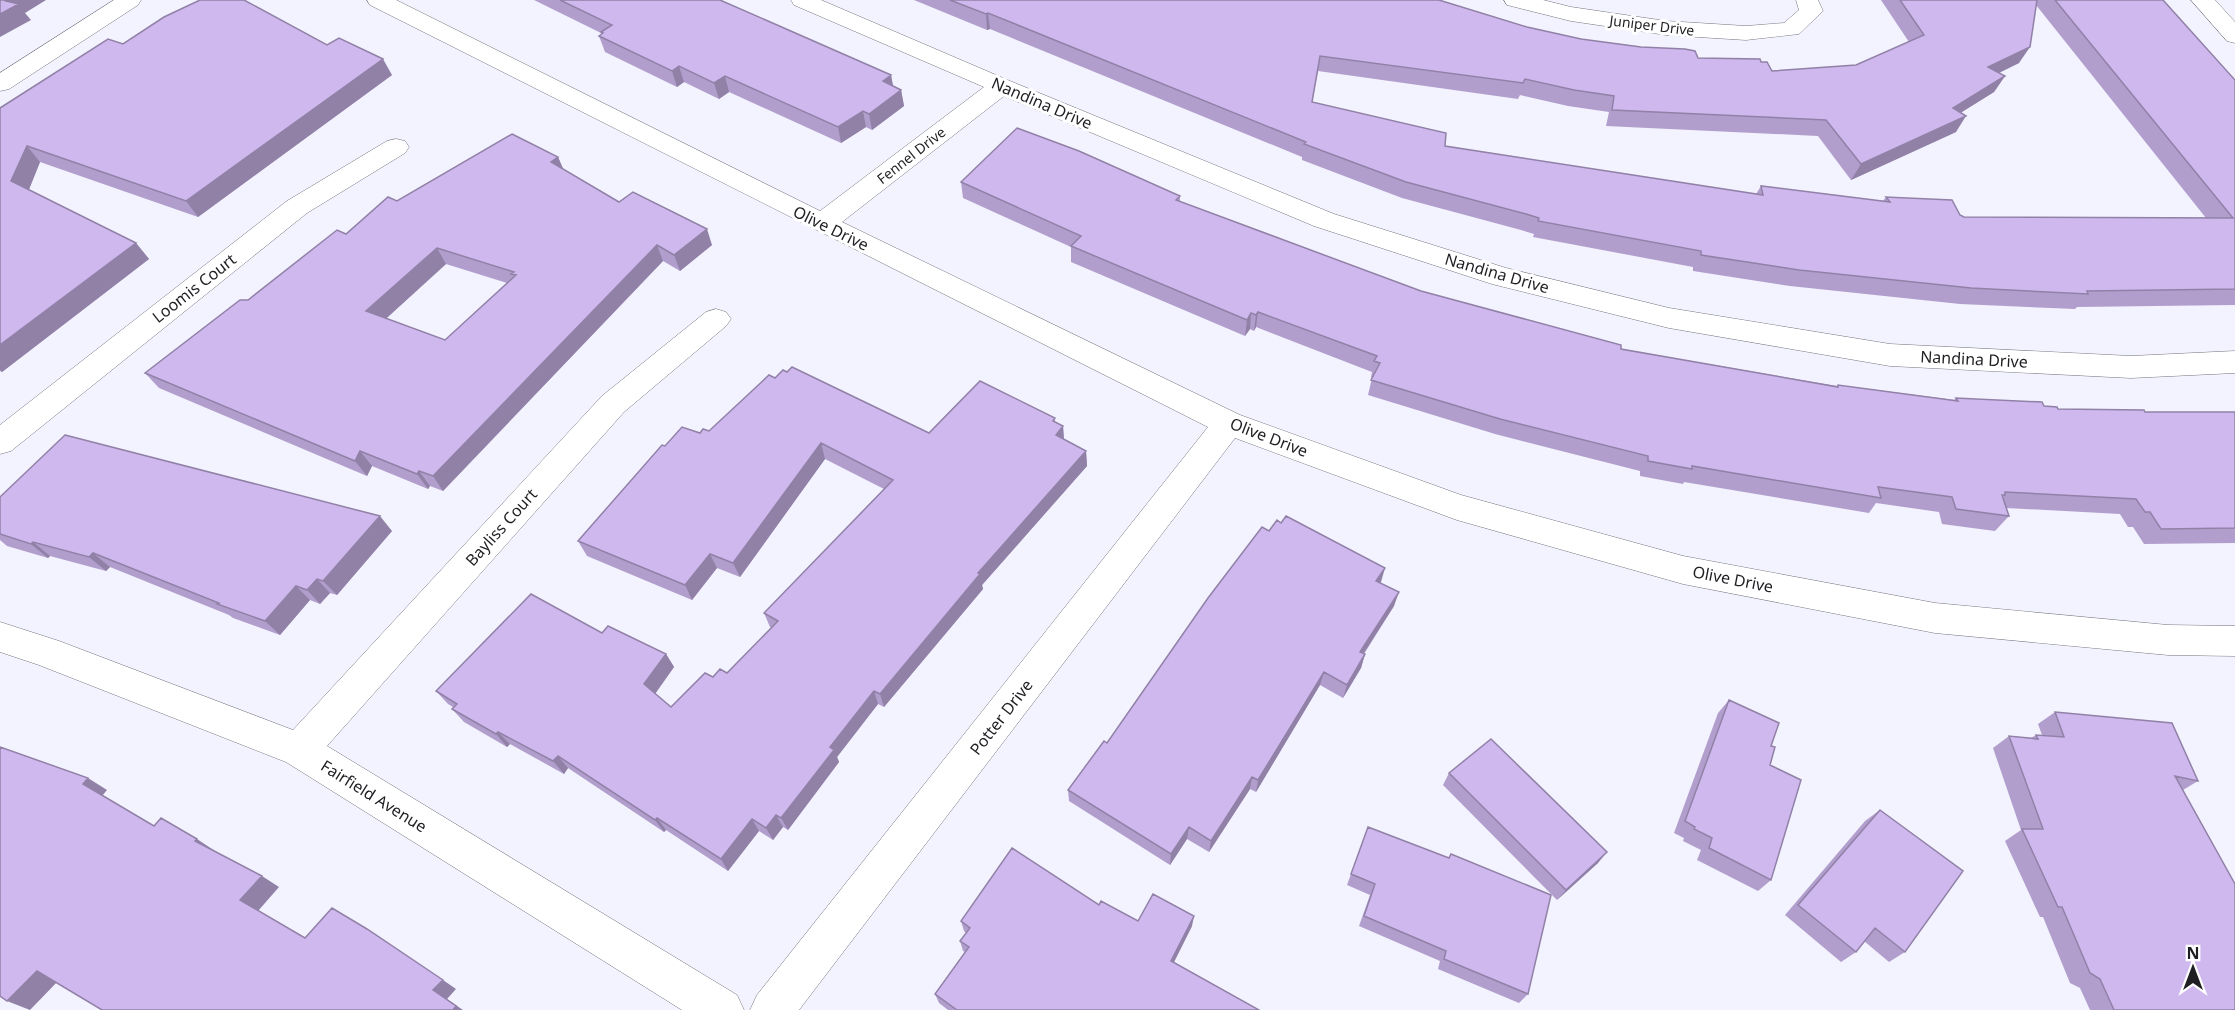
<svg xmlns="http://www.w3.org/2000/svg" width="2235" height="1010" viewBox="0 0 2235 1010" font-family="'Noto Sans',sans-serif">
  <style>
    .lines { fill: none; stroke-linecap: round; stroke-linejoin: round }
    .minor-casing { stroke: #74747e; stroke-width: 1 }
    .minor { fill: #fff; fill-rule: evenodd }
    .wall { fill: #b29ecd; fill-rule: evenodd }
    .shaded-wall { fill: #9181a7 }
    .building { fill: #cfb8ee; stroke: #9181a7; stroke-width: 1.5; fill-rule: evenodd }
    .labels { text-anchor: middle; dominant-baseline: central; stroke-width: 6; stroke-linejoin: round; paint-order: stroke }
    .far-street-label { font-size: 14px; fill: #1f1f23; stroke: #fff }
    .street-label { font-size: 16px; fill: #1f1f23; stroke: #fff }
  </style>
  <rect width="100%" height="100%" fill="#f2f3fe"/>
  <g class="lines">
    <g class="minor-casing">
      <path id="minor" d="M114,0H141L138,5L9,89L0,91V73Z
        M367,0H396L820,211L984,87L794,5L791,0H821L1010,81L1334,214L1506,268L1669,308L1890,344L2131,356L2235,351V373L2131,378L1890,366L1669,328L1492,284L1314,226L1004,96L842,222L1240,415L1461,495L1683,556L1935,603L2168,625L2235,626V656L2168,655L1935,633L1683,584L1457,520L1235,438L799,1010H750L757,995L1208,427L370,5Z
        M1504,0H1543L1571,7L1666,21L1746,26L1784,23L1799,10L1796,0H1818L1823,11L1799,34L1746,40L1666,35L1571,21L1507,5Z
        M2191,0H2215L2235,22V43L2227,41Z
        M396,139L405,141L409,147L405,153L307,213L11,451L0,454V425L287,201L387,141Z
        M716,309L726,312L731,319L726,326L624,412L327,746L737,995L744,1010H682L286,762L39,665L0,652V622L59,641L293,730L602,396L706,312Z"/>
    </g>
    <use href="#minor" class="minor"/>
  </g>
  <path class="wall" d="M534,0H720L891,75L893,86L901,90L904,106L872,130L866,127L841,143L729,92L719,99L684,82L677,87L605,52L599,36L601,34V33Z
    M914,0H1439L1527,27L1581,39L1698,58L1761,62L1772,71L1856,65L1909,42L1881,0H2163L2235,80V305L2077,307L2075,309L1960,304L1790,286L1693,271V267L1533,237L1534,234L1521,230L1402,198L1302,160V157L990,29L987,30ZM2036,5L2206,218L1964,217L1960,215L1886,197L1883,201L1761,186L1756,194L1445,146L1312,102L1318,71L1518,99L1520,95L1568,106L1609,112L1606,126L1818,136L1851,180L1956,132L1961,112L1994,92L2005,76L1999,73L2019,63Z
    M123,44L327,45L392,75L198,217L40,162L29,189L136,243L149,259L2,372L0,371V108Z
    M558,157L563,169L619,202L712,245L680,271L663,261L443,491L430,486L428,489L372,466L367,476L159,388L145,373L248,300L346,234L397,201ZM446,264L507,283L445,340L386,318Z
    M961,182L1180,196V202L1421,291L1621,349L1837,386L1838,385L1954,400L1956,398L2044,406L2058,409L2145,412H2235V543L2144,544L2133,527H2128L2120,514L2006,508L2009,516L1995,531L1942,524L1939,512L1876,503L1869,513L1684,482L1683,484L1640,476V471L1495,434L1368,395L1372,378L1371,377L1372,372L1256,327L1254,331L1250,329L1245,336L1071,262V247L963,198Z
    M775,378L929,433L1055,418V422L1063,426L1064,439L1086,451L1087,466L982,585L983,589L884,707L878,704L837,757L839,762L788,830L783,827L773,840L759,831L728,871L666,830L664,832L568,768L564,774L510,744L507,747L464,722L452,709L453,707L448,704L436,691L602,633L666,654L674,667L655,694L671,707L713,677L727,673L772,628L770,627L764,613L884,489L825,459L740,577L717,568L692,600L587,556L578,541L665,446L700,433L709,431Z
    M0,497L392,531L337,595L330,593L320,604L310,600L280,635L233,618L229,615L110,567L106,571L50,556L48,558L7,546L0,540Z
    M1380,583L1394,606L1364,654H1365L1361,668L1343,698L1320,685L1256,792L1250,789L1209,852L1187,839L1170,865L1069,801L1068,790L1107,743Z
    M1729,700L1771,746L1770,765L1771,880L1758,891L1697,860L1701,850L1683,841L1684,838L1674,833L1718,713Z
    M2055,712L2198,781L2183,790L2235,1010H2090L2080,988L2070,983L2043,917H2040L2005,841L2021,830L1993,748L2009,736L2031,738L2036,735H2042L2038,724Z
    M1449,773L1598,863L1557,900L1443,785Z
    M1880,810L1905,952L1889,962L1864,941L1856,952L1841,962L1785,915L1865,821Z
    M1368,827L1528,994L1519,1003L1438,969L1440,961L1359,926L1370,895L1347,885Z
    M1099,905L1138,921L1192,926L1174,962L1259,1010H948L939,1003L935,994L965,952L963,951L960,941L966,933L964,931L961,921Z"/>
  <path class="shaded-wall" d="M8,0H46L25,13L31,20L0,37V14L6,1Z
    M988,13L990,29L987,30L986,14Z
    M2030,47L2019,63L1978,83L1988,67Z
    M383,59L392,75L198,217L186,201Z
    M679,66L684,82L677,87L672,71Z
    M891,75L894,91L883,81Z
    M725,76L729,92L719,99L714,83Z
    M2005,76L1994,92L1943,124L1953,108Z
    M901,90L904,106L872,130L869,114Z
    M863,111L866,127L841,143L838,127Z
    M1966,116L1956,132L1851,180L1861,164Z
    M27,146L40,162L26,197L11,181Z
    M558,157L565,173L551,162Z
    M707,229L712,245L680,271L674,255Z
    M136,243L149,259L2,372L0,370V345Z
    M657,245L663,261L443,491L433,476Z
    M437,248L446,264L377,327L366,311Z
    M1258,312L1256,327L1254,331L1256,315Z
    M1251,313L1250,329L1245,336L1247,320Z
    M1063,426L1064,441L1056,435Z
    M821,443L825,459L740,577L733,563Z
    M360,451L372,466L367,476L355,461Z
    M1086,451L1087,466L982,585L983,589L884,707L880,694L978,573Z
    M419,471L430,486L428,489L417,474Z
    M380,516L392,531L337,595L323,581Z
    M33,542L50,556L48,558L31,544Z
    M93,553L110,567L106,571L89,557Z
    M710,554L717,568L692,600L685,585Z
    M1385,568L1381,582L1372,595L1376,581Z
    M317,579L330,593L320,604L307,590Z
    M296,586L310,600L280,635L265,621Z
    M1399,592L1394,606L1356,665L1360,652Z
    M666,654L674,667L652,698L644,684Z
    M1365,654L1361,668L1343,698L1347,685Z
    M1324,672L1320,685L1256,792L1258,780Z
    M874,691L878,704L837,757L839,762L788,830L781,818L830,747Z
    M498,732L510,744L507,747L496,734Z
    M558,756L568,768L564,774L553,761Z
    M1252,777L1250,789L1209,852L1211,841Z
    M88,778L107,790L102,796L83,784Z
    M776,815L783,827L773,840L766,828Z
    M657,818L666,830L664,832L655,820Z
    M752,819L759,831L728,871L721,859Z
    M1189,827L1187,839L1170,865L1171,854Z
    M197,839L215,851L213,852L195,841Z
    M1607,852L1598,863L1557,900L1566,890Z
    M262,876L279,887L258,911L240,900Z
    M1194,916L1192,926L1170,970L1171,961Z
    M37,971L59,980L30,1010L7,1001Z
    M443,980L456,989L447,999L463,1010H453L433,990Z"/>
  <path class="building" d="M0,0H8L6,1L19,4L0,14Z
    M200,0H244L327,45L339,38L383,59L186,201L27,146L11,181L136,243L0,345V108L108,39L123,44L164,17Z
    M560,0H720L891,75L883,81L901,90L869,114L863,111L838,127L725,76L714,83L679,66L672,71L599,36L603,33L601,32L612,25Z
    M950,0H1439L1527,27L1581,39L1641,47L1685,49L1695,51L1698,58L1760,59L1761,62H1767L1772,71L1856,65L1924,35L1900,0H2037L2030,47L1988,67L2005,76L1953,108L1966,116L1861,164L1826,120L1612,110L1614,96L1574,90L1525,79L1523,83L1320,56L1312,102L1446,133L1445,146L1763,195L1761,186L1890,202L1886,197L1952,200L1960,215L1964,217L2233,218L2055,0H2163L2235,80V289L2087,291L2088,294L1971,288L1799,270L1701,255V251L1538,221L1539,218L1526,214L1406,182L1304,144L1306,142L988,13L986,14Z
    M1017,128L1079,151L1180,196L1176,200L1421,291L1621,345V349L1838,387V385L1958,401L1956,398L2042,402L2044,406L2057,407L2058,409L2144,410L2145,412H2235V528L2161,529L2150,512H2145L2136,499L2005,492V495H2002L2009,516L1956,509L1952,497L1878,487L1881,498L1692,466V469L1648,461V456L1500,419L1371,380L1380,363L1374,361L1377,356L1258,312L1256,315L1251,313L1247,320L1071,246L1081,236L961,182Z
    M512,134L558,157L551,162L619,202L633,192L707,229L674,255L657,245L433,476L419,471L417,474L360,451L355,461L145,373L240,300H248L337,230L346,234L388,197L397,201ZM437,248L514,272L511,274L516,275L445,340L366,311Z
    M792,367L929,433L980,381L1055,418L1053,421L1063,426L1056,435L1086,451L978,573L980,574L880,694L874,691L830,747L834,750L781,818L776,815L766,828L752,819L721,859L657,818L655,820L558,756L553,761L498,732L496,734L452,709L457,704L436,691L531,594L602,633L608,626L666,654L644,684L671,707L705,673L713,677L720,669L727,673L778,621L764,613L893,480L821,443L733,563L710,554L685,585L578,541L662,445L665,446L682,427L700,433L703,429L709,431L769,375L775,378L783,370L787,372Z
    M65,435L380,516L323,581L317,579L307,590L296,586L265,621L217,604L219,603L93,553L89,557L33,542L31,544L0,534V497Z
    M1286,516L1385,568L1376,581L1399,592L1360,652L1365,654L1347,685L1324,672L1258,780L1252,777L1211,841L1189,827L1171,854L1068,790L1104,741L1107,743L1208,598L1262,527L1269,531L1277,520L1281,523Z
    M1729,700L1779,723L1771,746L1775,747L1770,765L1801,780L1771,880L1709,848L1712,838L1694,829L1695,827L1685,821Z
    M2055,712L2172,723L2198,781L2175,776L2235,884V1010H2114L2100,979L2090,973L2062,907H2058L2022,829H2043L2009,736L2038,739L2036,735L2064,737Z
    M1491,739L1607,852L1566,890L1449,773Z
    M0,747L88,778L83,784L154,826L161,818L197,839L195,841L262,876L240,900L305,938L332,908L367,929L443,980L433,990L456,1006L453,1010H102L37,971L7,1001L0,996Z
    M1880,810L1963,871L1905,952L1875,928L1856,952L1798,905Z
    M1368,827L1449,858L1451,854L1551,895L1528,994L1444,959L1446,951L1364,916L1375,884L1351,874Z
    M1012,848L1099,905L1101,901L1138,921L1153,894L1194,916L1171,961L1259,1010H957L935,994L969,947L960,941L970,928L961,921Z"/>
  <g class="labels">
    <g class="far-street-label">
      <text transform="translate(1652 25) rotate(7)">Juniper Drive</text>
      <text transform="translate(911 155) rotate(-38)">Fennel Drive</text>
    </g>
    <g class="street-label">
      <text transform="translate(1042 103) rotate(23)">Nandina Drive</text>
      <text transform="translate(831 228) rotate(26)">Olive Drive</text>
      <text transform="translate(1497 273) rotate(16)">Nandina Drive</text>
      <text transform="translate(194 288) rotate(-38)">Loomis Court</text>
      <text transform="translate(1974 359) rotate(3)">Nandina Drive</text>
      <text transform="translate(1269 437) rotate(21)">Olive Drive</text>
      <text transform="translate(501 527) rotate(-48)">Bayliss Court</text>
      <text transform="translate(1733 579) rotate(11)">Olive Drive</text>
      <text transform="translate(1001 717) rotate(-52)">Potter Drive</text>
      <text transform="translate(374 796) rotate(32)">Fairfield Avenue</text>
    </g>
  </g>
  <g transform="translate(2193 968)" stroke="#ffffff" stroke-width="4.5" paint-order="stroke">
  <path d="M0-4.5L10 22L0 15L-10 22Z" fill="#1f1f23"/>
  <text y="-9" font-size="16" font-weight="bold" text-anchor="middle" fill="#1f1f23">N</text>
  </g>
</svg>
